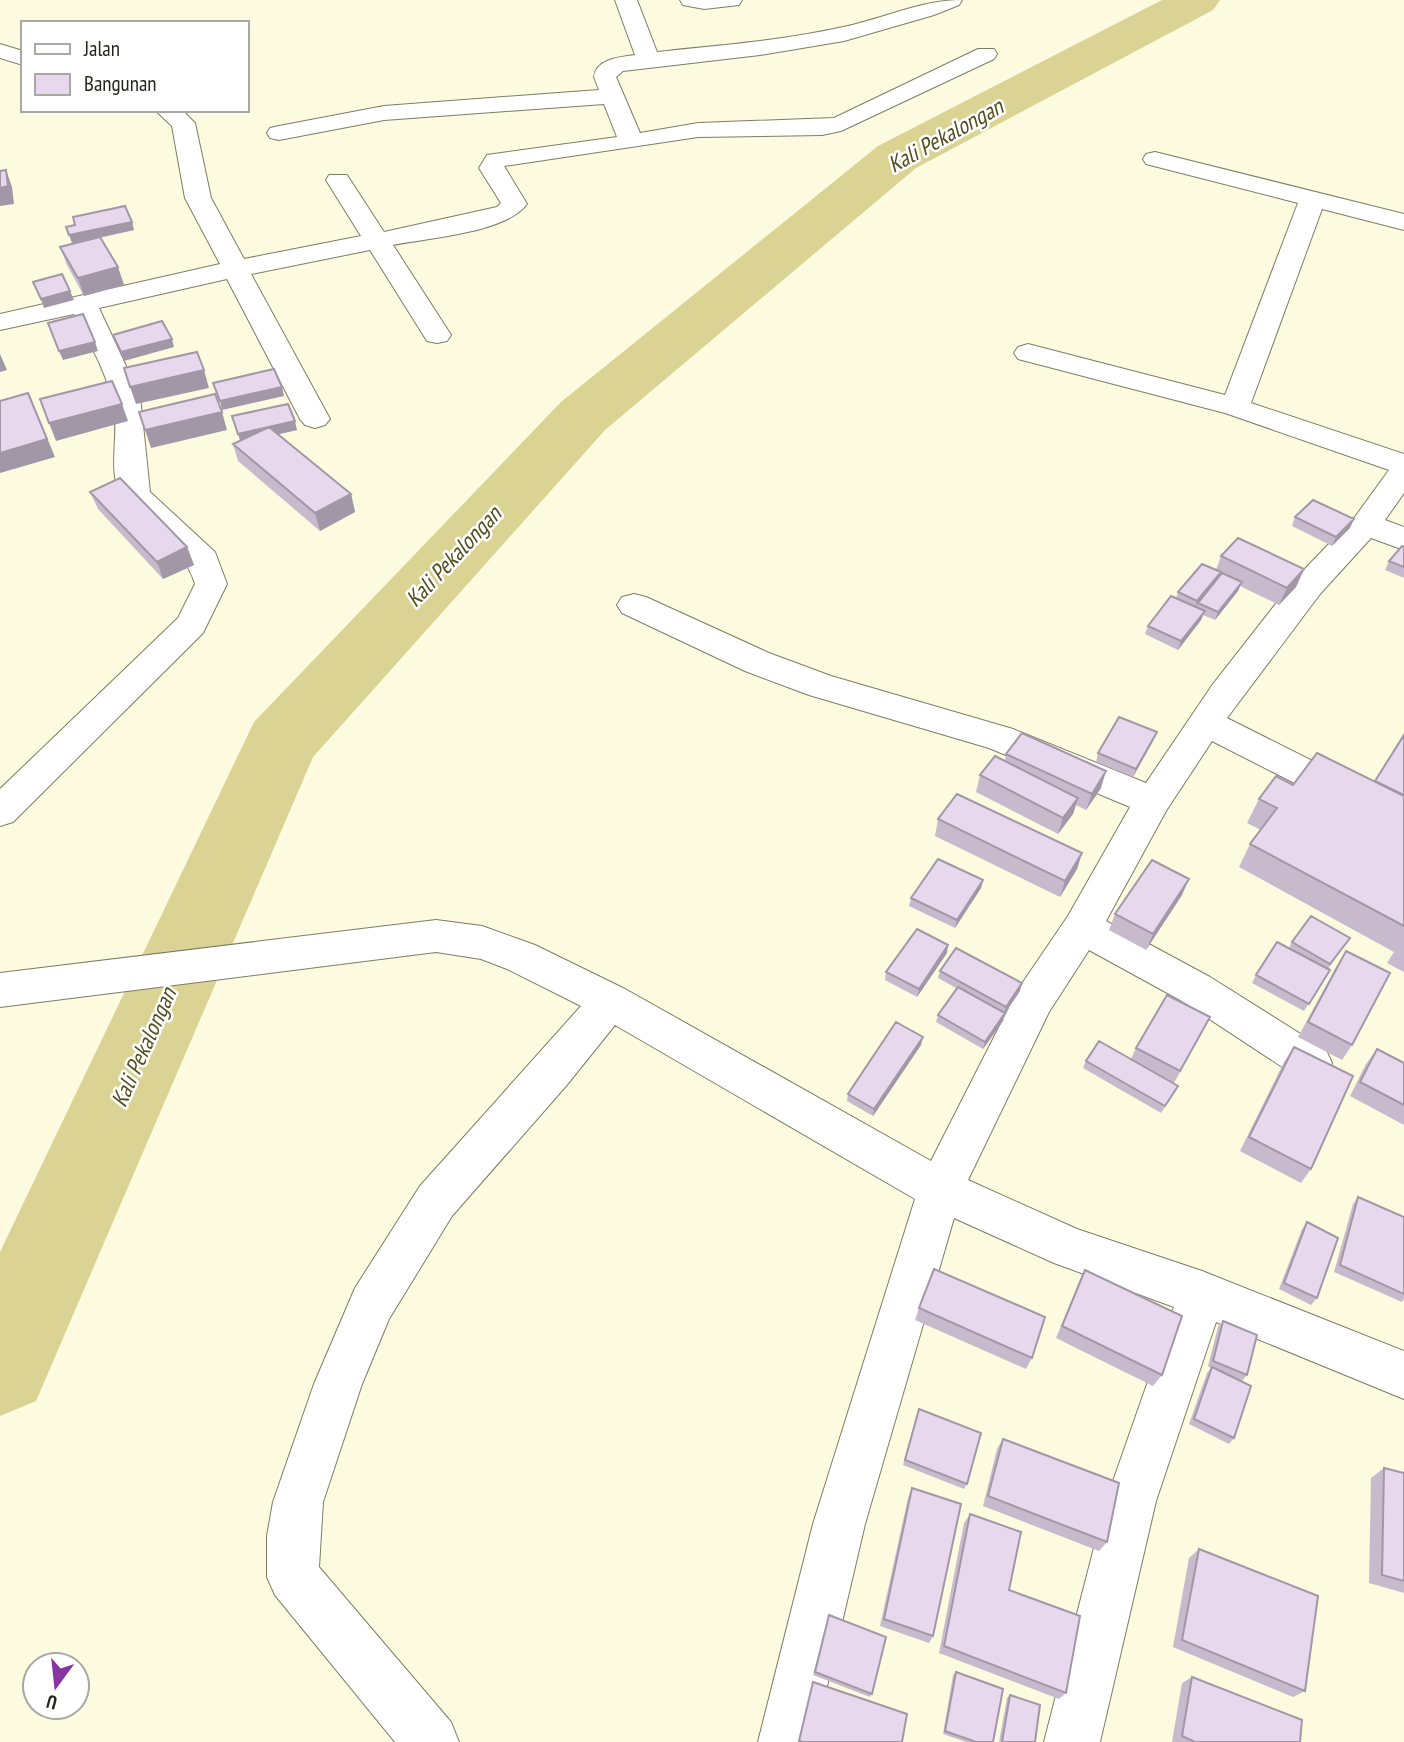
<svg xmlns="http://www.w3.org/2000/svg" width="1404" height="1742" viewBox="0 0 1404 1742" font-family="'PT Sans Narrow',sans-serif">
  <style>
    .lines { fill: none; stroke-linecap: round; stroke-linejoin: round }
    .river { fill: #dbd393; fill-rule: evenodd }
    .street-casing { stroke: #7f7c65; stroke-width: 2 }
    .street { fill: #fff; fill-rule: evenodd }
    .wall { fill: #c8bacd }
    .shaded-wall { fill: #a297a7 }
    .building { fill: #e8d8ee; stroke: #a297a7; stroke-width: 2 }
    .labels { text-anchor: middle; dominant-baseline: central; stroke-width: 5; stroke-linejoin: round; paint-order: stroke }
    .water-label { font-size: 23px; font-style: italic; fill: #524c1b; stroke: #fff }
  </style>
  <rect width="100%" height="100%" fill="#fcfadf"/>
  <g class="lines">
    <path class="river" d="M1162,0H1220L1213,10L916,168L605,430L313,757L36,1401L0,1416V1252L254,722L561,402L878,146Z"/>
    <g class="street-casing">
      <path id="street" d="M615,0H637L657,52C719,45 781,41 843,27C883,19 920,0 962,0L959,5L934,15L844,41L760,55L623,71L616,77L640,133L698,123L834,118L978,49H994L997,54L994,59L841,131L822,135L698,137L504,166L527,204C506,233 428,238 393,245L451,335L447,341L437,343L427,341L370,250L251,274L330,419L325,425L315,428L305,425L300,419L227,279L99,308L140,396L150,492L215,552L227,584L203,633L13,822L0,826V789L178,618L195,584C183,542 142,532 122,499C107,473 119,437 114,408C108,374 90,344 74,314L0,330V314L220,264L185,198L172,126L155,110H182L195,123L211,198L244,259L361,236L326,180L329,175H347L384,232L497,207L501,203L479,168L487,155L617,137L604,104L384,120L279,140L270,138L267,133L270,128L279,126L384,106L599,90L594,77C596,59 620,57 635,55Z
        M680,0H742L739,5L704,9L683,5Z
        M0,44L23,51V65L0,58Z
        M1155,152L1404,214V230L1322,209L1251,403L1404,454V493L1385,520L1404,527V550L1371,538L1320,594L1227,718L1404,807V839L1212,741L1166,811L1106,921L1210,977L1326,1050L1332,1063L1326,1076L1311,1082L1296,1076L1182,1001L1089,950L1049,1012L968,1180L1077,1229L1202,1271L1404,1351V1399L1216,1322L1156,1501L1100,1742H1044L1106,1501L1174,1307L1054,1263L954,1218L865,1524L814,1742H758L813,1524L915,1199L615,1025L566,1086L452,1216L389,1319L362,1384L323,1502L319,1567L451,1722L459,1742H395L275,1595L267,1577V1536L273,1502L314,1384L355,1288L420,1186L581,1006L507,969L481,959L436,952L0,1007V973L436,920L482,926L535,945L625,989L931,1161L1019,988L1068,916L1130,807L989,748L809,695L745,671L622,613L617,605L622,597L634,594L646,597L769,653L831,676L1013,729L1146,783L1213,684L1296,578L1355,517L1389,470L1225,413L1018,359L1014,353L1018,347L1028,344L1225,395L1298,203L1146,164L1143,159L1146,154Z"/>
    </g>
    <use href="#street" class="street"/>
  </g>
  <path class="wall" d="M132,222L134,230L100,238L118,267L124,285L84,296L67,265L60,247L92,239L72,243Z
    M232,416L297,430L278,434L351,494L355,512L320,531L238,461L233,444L240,440Z
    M90,492L187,547L194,565L163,579L98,509Z
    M1295,517L1350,528L1332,546L1292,526Z
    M1404,547V578L1385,570L1389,561Z
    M1221,556L1304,569L1296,587L1279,605L1240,586L1238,591L1215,620L1203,615L1201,620L1178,650L1145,634L1148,626L1176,598L1178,592L1216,570Z
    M1404,735V972L1387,963L1394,952L1239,867L1250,844L1261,830L1247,823L1259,799L1293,785L1375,781Z
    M1153,741L1133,777L1096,762L1098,753Z
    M1006,754L1101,788L1086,810L1076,805L1073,814L1058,834L976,792L980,775L1005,760Z
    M938,819L1082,853L1077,869L1060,897L935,836Z
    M983,880L981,888L955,928L909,906L911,898Z
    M1182,895L1146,950L1109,930L1115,914Z
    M1350,938L1328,969L1330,970L1304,1011L1252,983L1256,975L1289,948L1292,942Z
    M1346,951L1352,1045L1342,1060L1298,1037L1336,967Z
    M947,953L917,997L885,980L886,972Z
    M940,971L1020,991L1005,1013L1003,1021L983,1049L936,1022L938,1015L956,988L938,978Z
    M1202,1032L1174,1083V1093L1161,1113L1083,1068L1086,1061L1131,1059L1136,1048Z
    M921,1045L873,1116L847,1101L848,1094Z
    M1294,1047L1311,1169L1301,1183L1240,1151L1284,1062Z
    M1377,1049L1404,1063V1125L1350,1096L1366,1064Z
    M1358,1197L1404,1217V1299L1402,1302L1334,1272L1353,1204Z
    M1307,1222L1317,1298L1311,1305L1279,1289L1302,1229Z
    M1085,1270L1162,1375L1153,1386L1056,1338L1079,1282Z
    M919,1308L1032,1358L1026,1369L915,1320Z
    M1223,1321L1247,1375L1242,1381L1226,1374L1234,1438L1229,1444L1189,1424L1207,1373L1211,1368L1208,1366L1218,1327Z
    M917,1415L967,1484L964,1489L903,1465Z
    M1003,1439L1107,1542L1099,1551L983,1506L997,1449Z
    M1384,1468L1404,1473V1593L1369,1583L1371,1478Z
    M912,1488L933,1636L929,1643L880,1626L908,1498Z
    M970,1514L1009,1590L1066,1693L1059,1699L939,1653L964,1523Z
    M1199,1549L1305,1691L1293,1697L1173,1647L1189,1558Z
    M829,1615L872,1694L870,1697L813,1675Z
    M956,1672L993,1742H966L943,1734L953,1675Z
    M1192,1677L1300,1742H1172L1182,1683Z
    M813,1682L902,1742H798Z
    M1010,1695L1035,1742H999L1007,1698Z"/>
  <path class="shaded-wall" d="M6,170L12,187L14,204L0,206V188Z
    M132,222L134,230L72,243L69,235Z
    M118,267L124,285L84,296L78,278Z
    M70,291L74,300L44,308L41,299Z
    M172,339L174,347L124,361L121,352Z
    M95,342L98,351L63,360L59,351Z
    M0,354L7,370L0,372Z
    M204,370L209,388L136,404L130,387Z
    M282,387L284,396L222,410L220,401Z
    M122,404L128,421L56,441L49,423Z
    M36,411L55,457L0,473V453Z
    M222,412L227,430L151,448L145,430Z
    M295,421L297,430L241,443L238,434Z
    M351,494L355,512L320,531L315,513Z
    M1354,519L1350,528L1332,546L1336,537Z
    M187,547L194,565L163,579L157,562Z
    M1304,569L1296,587L1279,605L1287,588Z
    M1221,572L1218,581L1198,603L1194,610L1197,601Z
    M1242,582L1238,591L1215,620L1218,612Z
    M1205,611L1201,620L1178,650L1181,641Z
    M1157,732L1153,741L1133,777L1136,769Z
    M1106,771L1101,788L1086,810L1092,794Z
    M1078,798L1073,814L1058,834L1063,818Z
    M1082,853L1077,869L1060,897L1065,881Z
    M1189,879L1182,895L1146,950L1153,934Z
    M983,880L981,888L955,928L957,920Z
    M948,945L947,953L917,997L919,989Z
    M1022,983L1020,991L1004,1014L1006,1007Z
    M1005,1013L1003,1021L983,1049L985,1042Z
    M923,1037L921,1045L873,1116L874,1109Z"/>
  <path class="building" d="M6,170L8,186L0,188V171Z
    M125,206L132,222L69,235L66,227L75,225L73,217Z
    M100,237L118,267L78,278L60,247Z
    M62,274L70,291L41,299L33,282Z
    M83,314L95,342L59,351L48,323Z
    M162,321L172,339L121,352L113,335Z
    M197,352L204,370L130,387L124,368Z
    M274,369L282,387L220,401L213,383Z
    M112,381L122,404L49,423L40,399Z
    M28,393L47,439L0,453V401Z
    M215,394L222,412L145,430L139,412Z
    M288,404L295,421L238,434L232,416Z
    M269,427L351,494L315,513L233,444Z
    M120,478L187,547L157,562L90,492Z
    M1313,500L1354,519L1336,537L1295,517Z
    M1238,538L1304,569L1287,588L1221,556Z
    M1402,546L1404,547V567L1389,561Z
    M1202,564L1221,572L1197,601L1178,592Z
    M1222,573L1242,582L1218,612L1198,603Z
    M1171,596L1205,611L1181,641L1148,626Z
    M1119,717L1157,732L1136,769L1098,753Z
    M1022,733L1106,771L1092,794L1006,754Z
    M1404,735V795L1375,781Z
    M1317,753L1404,796V926L1250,844L1277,808L1259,799L1276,776L1293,785Z
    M995,756L1078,798L1063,818L980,775Z
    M957,794L1082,853L1065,881L938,819Z
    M938,859L983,880L957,920L911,898Z
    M1152,860L1189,879L1153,934L1115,914Z
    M1311,916L1350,938L1330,964L1292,942Z
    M917,929L948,945L919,989L886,972Z
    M1277,942L1330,970L1309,1004L1256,975Z
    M956,948L1022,983L1006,1007L940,971Z
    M1346,951L1390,973L1352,1045L1308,1022Z
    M958,987L1005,1013L985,1042L938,1015Z
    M1167,995L1210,1017L1180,1071L1136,1048Z
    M896,1022L923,1037L874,1109L848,1094Z
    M1099,1041L1178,1086L1165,1106L1086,1061Z
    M1294,1047L1353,1076L1311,1169L1249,1137Z
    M1377,1049L1404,1063V1105L1360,1082Z
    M1358,1197L1404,1217V1294L1340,1265Z
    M1307,1222L1338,1238L1317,1298L1284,1283Z
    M934,1269L1045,1317L1032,1358L919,1308Z
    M1085,1270L1182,1316L1162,1375L1062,1326Z
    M1223,1321L1257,1335L1247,1375L1213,1361Z
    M1212,1367L1251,1386L1234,1438L1194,1419Z
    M919,1409L981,1433L967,1484L905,1460Z
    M1003,1439L1119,1483L1107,1542L988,1496Z
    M1384,1468L1404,1473V1581L1382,1575Z
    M912,1488L961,1504L933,1636L884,1619Z
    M970,1514L1021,1532L1009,1590L1080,1616L1066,1693L944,1646Z
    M1199,1549L1318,1596L1305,1691L1182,1640Z
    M829,1615L886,1637L872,1694L815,1672Z
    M956,1672L1003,1689L993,1742H976L945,1731Z
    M1192,1677L1302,1720L1300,1742H1195L1182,1736Z
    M813,1682L907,1714L902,1742H803L799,1741Z
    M1010,1695L1040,1705L1035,1742H1002Z"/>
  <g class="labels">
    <g class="water-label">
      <text transform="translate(945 135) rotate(-29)">Kali Pekalongan</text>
      <text transform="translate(453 556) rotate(-47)">Kali Pekalongan</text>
      <text transform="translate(143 1047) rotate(-66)">Kali Pekalongan</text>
    </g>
  </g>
  <rect x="21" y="21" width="228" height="91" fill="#ffffff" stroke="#a8a8a4" stroke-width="2"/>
  <rect x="35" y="44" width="35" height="10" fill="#ffffff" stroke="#a8a8a4" stroke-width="2"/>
  <text x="84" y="56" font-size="21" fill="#26251b">Jalan</text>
  <rect x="35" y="74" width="35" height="21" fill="#e8d8ee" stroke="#a8a8a4" stroke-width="2"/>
  <text x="84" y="91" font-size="21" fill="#26251b">Bangunan</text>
  <g transform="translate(56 1686) rotate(195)"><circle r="33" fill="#ffffff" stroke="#a8a8a4" stroke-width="2"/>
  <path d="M0-5L12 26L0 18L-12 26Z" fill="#8834a3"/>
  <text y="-10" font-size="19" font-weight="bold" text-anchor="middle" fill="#26251b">U</text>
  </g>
</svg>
